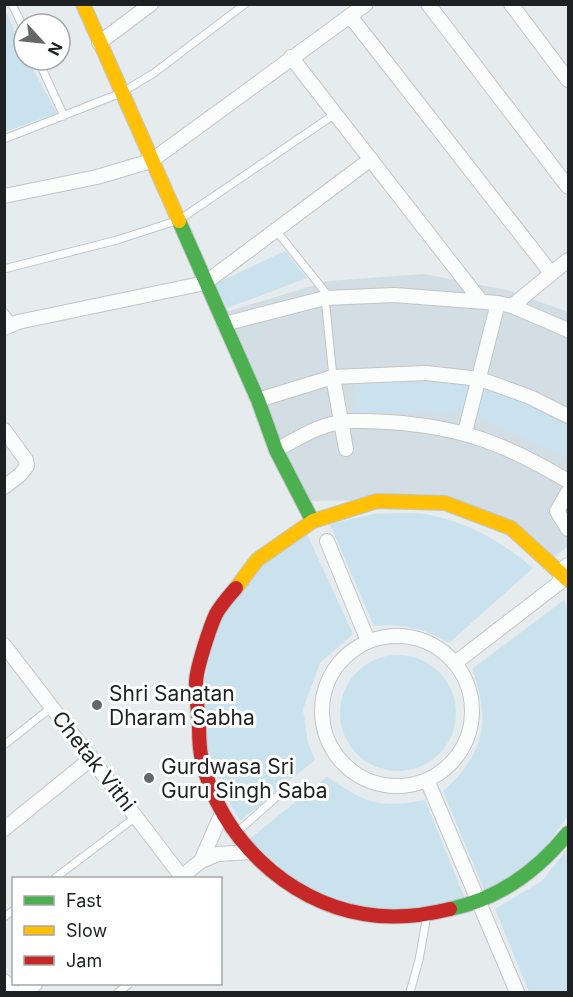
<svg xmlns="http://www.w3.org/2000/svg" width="573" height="997" viewBox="0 0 573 997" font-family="Inter,sans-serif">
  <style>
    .built { fill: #d2dee3 }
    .green { fill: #c9e2ee }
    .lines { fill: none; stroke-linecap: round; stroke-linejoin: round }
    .lane-casing { stroke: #c2c6c8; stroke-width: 9 }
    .street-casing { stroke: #c2c6c8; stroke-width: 16 }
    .fast-casing { stroke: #c2c6c8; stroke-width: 16 }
    .slow-casing { stroke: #c2c6c8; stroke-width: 16 }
    .jam-casing { stroke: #c2c6c8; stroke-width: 16 }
    .lane { stroke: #fbfcfc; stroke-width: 7 }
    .street { stroke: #fbfcfc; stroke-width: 14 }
    .fast { stroke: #4caf50; stroke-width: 14 }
    .slow { stroke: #ffc107; stroke-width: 14 }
    .jam { stroke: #c62828; stroke-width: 14 }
    .poi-dot { fill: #646869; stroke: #fff; stroke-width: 2 }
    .labels { text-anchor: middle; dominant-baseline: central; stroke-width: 6; stroke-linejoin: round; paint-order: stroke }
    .poi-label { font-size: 21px; fill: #1e2122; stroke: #fff; text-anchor: start }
    .street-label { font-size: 21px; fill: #1e2122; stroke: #fff }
  </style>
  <rect width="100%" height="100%" fill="#e6ebed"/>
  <path class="built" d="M424,274L507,290L568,312V546L548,562L500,525L431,500L300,501L219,314L328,281Z"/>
  <path class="green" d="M4,8L24,51V60H28L57,113L5,132Z
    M285,251L307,278L227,308L215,284Z
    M355,381L466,383V413L355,412Z
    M488,385L568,423V459L474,415Z
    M373,514C391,514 412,512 430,515C469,523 502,542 533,568L449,643C424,628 403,623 374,626L330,524Z
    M306,532L353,634L320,663L303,709L308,743L315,760L240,821C233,808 224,794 218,781C193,721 201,635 244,585C262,565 282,546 306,532Z
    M564,600L568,610V815L548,845L516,873L485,892L443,791C485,754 491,721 472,669Z
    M340 713a58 58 0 1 1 116 0a58 58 0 1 1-116 0Z
    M327,777C367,803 377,809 425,800L466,901C414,912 368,918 318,894C297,884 268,855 248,840Z
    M568,848V992H529L495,909L542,881Z"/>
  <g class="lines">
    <g class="lane-casing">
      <path id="lane" d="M12,4L24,29
        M38,60L64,116
        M4,139L121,93L154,73L245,4
        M275,229L329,297
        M4,269L117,240L179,220L335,114
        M325,298L333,377
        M4,312L14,324
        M4,745L52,707
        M236,833L281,793
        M55,878L137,816
        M4,917L14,910
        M118,992L128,985
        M410,992L419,960L427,915"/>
    </g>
    <g class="street-casing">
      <path id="street" d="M428,4L568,187
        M511,4L568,80
        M350,16L551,273
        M99,43L151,4
        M291,57L480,300
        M4,196L97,177L151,161L366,4
        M512,306L568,260
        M224,324L325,298L394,295L498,303L512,306L568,330
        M4,328L18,322L205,283L371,159
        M333,377L346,449
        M258,400L333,377L426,373L480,379L530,397L568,416
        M4,430L26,460L27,466L20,475L4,487
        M465,432L498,303
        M276,450C292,442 308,431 325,426C345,419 368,421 389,422C462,427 506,444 568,481
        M568,492L557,511L568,529
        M327,541L368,641
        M322 711a75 75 0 1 1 150 0a75 75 0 1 1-150 0Z
        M4,645L182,877
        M455,663L559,583L561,570L568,565
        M427,780L517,992
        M4,829L92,758
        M201,861L222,813
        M180,878L201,861L218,854L251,852
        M4,981L13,992
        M22,992L35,984"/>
    </g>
    <g class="fast-casing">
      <path id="fast" d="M179,221L258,400L276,450L312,520
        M450,909C499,899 537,871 568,833"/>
    </g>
    <g class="slow-casing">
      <path id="slow" d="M83,4L179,221
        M236,588L257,560L313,521L377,501L445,503L511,528L568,580"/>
    </g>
    <g class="jam-casing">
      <path id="jam" d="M236,588C229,596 221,605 216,614C210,627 196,669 196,683C196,697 198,711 199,724C199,736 199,749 202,760C219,836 287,902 364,914C392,919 422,916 450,909"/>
    </g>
    <use href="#lane" class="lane"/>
    <use href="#street" class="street"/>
    <use href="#fast" class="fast"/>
    <use href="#slow" class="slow"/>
    <use href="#jam" class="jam"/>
  </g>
  <g class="poi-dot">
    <circle cx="97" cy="705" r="6"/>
    <circle cx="149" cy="778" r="6"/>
  </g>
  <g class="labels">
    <g class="poi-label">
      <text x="109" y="693">Shri Sanatan<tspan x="109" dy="24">Dharam Sabha</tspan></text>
      <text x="161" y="766">Gurdwasa Sri<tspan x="161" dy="24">Guru Singh Saba</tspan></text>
    </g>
    <g class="street-label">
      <text transform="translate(94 761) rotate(52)">Chetak Vithi</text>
    </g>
  </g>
  <rect width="573" height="997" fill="none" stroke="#1e2122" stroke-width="12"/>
  <rect x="12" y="877" width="210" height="108" fill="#ffffff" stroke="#a5a6a7" stroke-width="1.5"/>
  <rect x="24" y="896" width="30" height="9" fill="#4caf50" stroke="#a5a6a7" stroke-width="1.5"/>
  <text x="66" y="907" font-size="18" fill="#1e2122">Fast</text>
  <rect x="24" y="926" width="30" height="9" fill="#ffc107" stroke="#a5a6a7" stroke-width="1.5"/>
  <text x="66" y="937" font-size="18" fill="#1e2122">Slow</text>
  <rect x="24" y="956" width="30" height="9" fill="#c62828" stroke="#a5a6a7" stroke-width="1.5"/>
  <text x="66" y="967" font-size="18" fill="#1e2122">Jam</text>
  <g transform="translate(42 42) rotate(117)"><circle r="28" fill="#ffffff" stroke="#a5a6a7" stroke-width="1.5"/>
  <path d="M0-4.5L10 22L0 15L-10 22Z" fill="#646869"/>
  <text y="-9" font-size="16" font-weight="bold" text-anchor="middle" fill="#1e2122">N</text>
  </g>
</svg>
